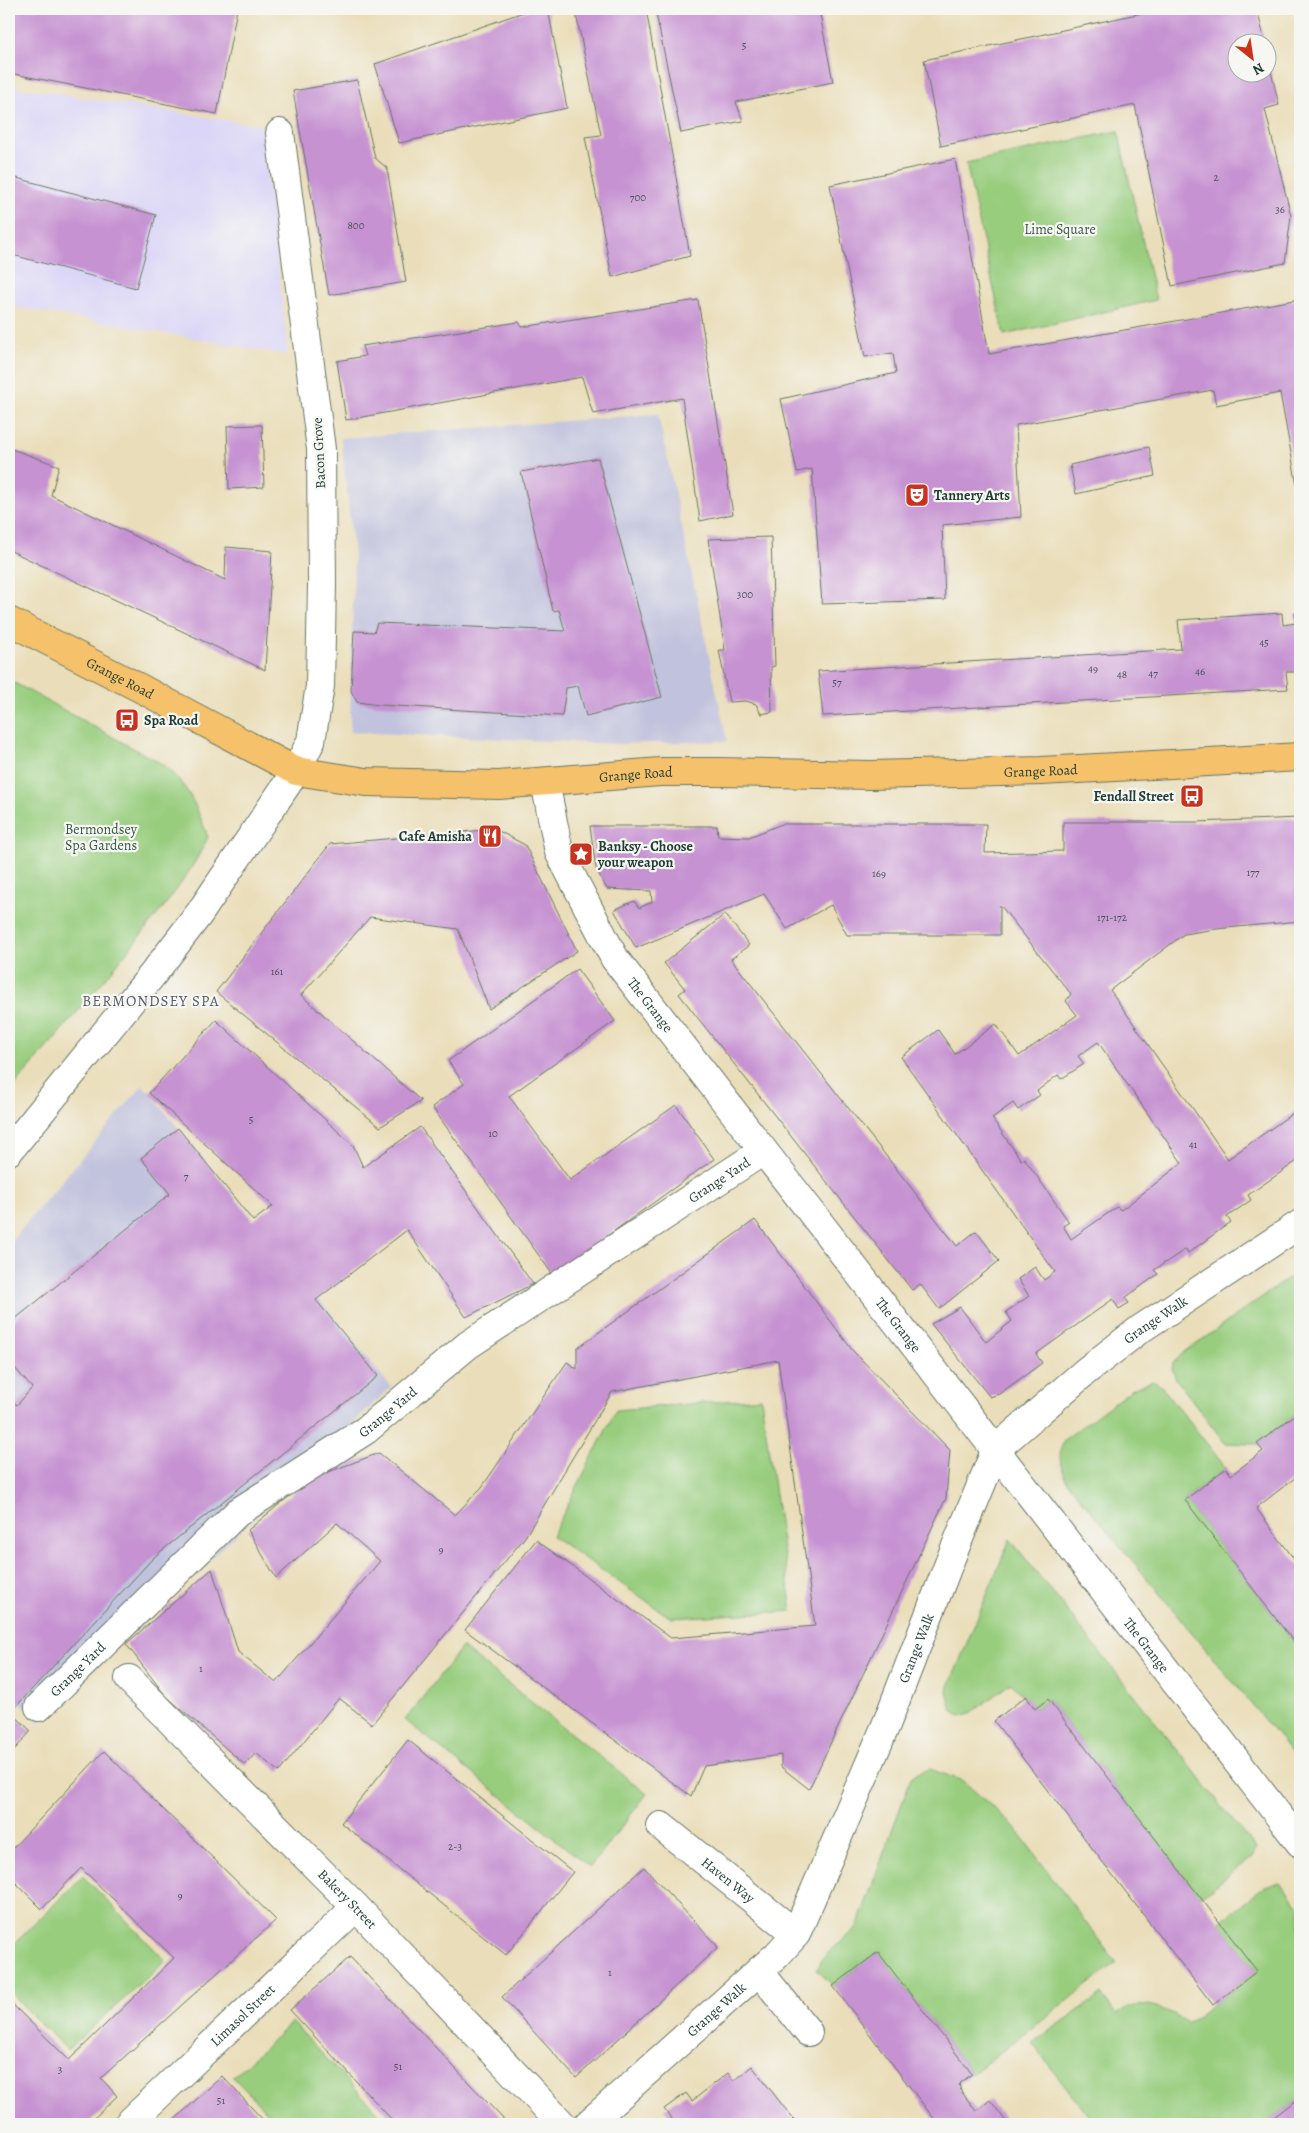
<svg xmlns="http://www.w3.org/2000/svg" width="1309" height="2133" viewBox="0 0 1309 2133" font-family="Alegreya,serif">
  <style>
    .built { fill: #dbd6f7 }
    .industrial { fill: #c1c2dd }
    .green { fill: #98cd7e; stroke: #5c8559 }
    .building { fill: #c692d2; fill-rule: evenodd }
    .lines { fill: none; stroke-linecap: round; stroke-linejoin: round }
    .street-casing { stroke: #667563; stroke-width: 30 }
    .primary-casing { stroke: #667563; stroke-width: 30 }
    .street { stroke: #fff; stroke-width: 28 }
    .primary { stroke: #f5c16b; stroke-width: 28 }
    .labels { text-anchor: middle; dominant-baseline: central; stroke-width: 4.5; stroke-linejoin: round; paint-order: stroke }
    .number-label { font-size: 11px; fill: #49525c }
    .park-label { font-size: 14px; fill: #375a43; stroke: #f6f6f2 }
    .street-label { font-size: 14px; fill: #1f3d34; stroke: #f6f6f2 }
    .poi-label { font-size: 14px; font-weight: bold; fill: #1f3d34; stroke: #f6f6f2; text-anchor: start }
    .neighbourhood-label { font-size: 15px; letter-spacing: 1px; fill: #595b6b; stroke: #f6f6f2 }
  </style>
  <rect width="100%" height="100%" fill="#f6f6f2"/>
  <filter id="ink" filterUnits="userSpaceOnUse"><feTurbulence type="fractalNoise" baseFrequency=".02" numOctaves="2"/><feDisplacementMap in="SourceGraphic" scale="10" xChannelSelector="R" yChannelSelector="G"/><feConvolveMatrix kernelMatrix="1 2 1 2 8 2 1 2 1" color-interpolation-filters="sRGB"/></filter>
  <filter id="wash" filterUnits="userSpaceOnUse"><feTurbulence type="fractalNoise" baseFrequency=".0096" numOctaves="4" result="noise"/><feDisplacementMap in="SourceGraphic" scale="20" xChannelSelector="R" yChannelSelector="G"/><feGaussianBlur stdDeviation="1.12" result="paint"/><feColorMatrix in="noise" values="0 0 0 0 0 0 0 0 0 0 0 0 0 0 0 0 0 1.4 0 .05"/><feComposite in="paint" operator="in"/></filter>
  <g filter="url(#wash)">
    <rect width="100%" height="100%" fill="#eadeba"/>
    <path class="built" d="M9,86L262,126L288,355L9,306Z"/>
    <path class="industrial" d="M658,414L727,741L618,744L350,732L354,557L341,438Z
      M143,1085L391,1387L39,1722L9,1690V1244Z"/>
    <path class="green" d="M1118,131L1156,300L1004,335L966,163Z
      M9,680L162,764C190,787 195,804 208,837C191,874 165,906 139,937C97,990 52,1041 9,1092Z
      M1300,1270V1411L1257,1444L1225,1443L1176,1379L1172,1370L1173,1363L1182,1354Z
      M1153,1381L1162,1387L1226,1468L1185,1500L1300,1650V1763L1068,1483C1061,1467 1056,1456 1065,1439L1131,1390L1143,1384Z
      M761,1398L792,1611L671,1618L552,1536L616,1410Z
      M1010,1539L1256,1849L1252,1858L1200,1897L1048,1699L1035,1709L1011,1683L971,1713L962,1716L952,1710L947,1691Z
      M462,1647L647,1794L590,1867L405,1720Z
      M930,1769L963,1781L1013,1825L1116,1963L972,2074L878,1952L833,1986L817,1970L823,1958L857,1927L911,1778L918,1773Z
      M83,1876L166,1961L67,2050L9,1992V1949Z
      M1279,1883L1300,1907V2097L1265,2124H1095L1032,2043L1101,1995L1117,2015C1120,2013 1123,2009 1126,2008C1144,1998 1174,2012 1187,2024L1257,1971L1219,1922L1266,1886Z
      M292,2022L388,2123L386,2124H279L233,2077Z"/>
    <g id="blocks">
      <path class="building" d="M9,9H237L217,114L9,73Z
        M532,9H548L567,108L399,143L375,64Z
        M575,9H646L690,256L612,277L585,137L601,135Z
        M655,9H819L833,82L736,102L743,121L681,133Z
        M1141,9H1257L1265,42H1236V72H1266L1267,54L1279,105L1265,109L1291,216L1285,263L1172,286L1135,105L941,146L924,60L1142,13Z
        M357,80L375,158L387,168L406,282L329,295L293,91Z
        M955,159L989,354L1300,299V502L1280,393L1216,405L1213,390L1016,425L1021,517L942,525L945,600L822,604L812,469L797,472L781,399L896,373L893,353L865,357L830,185Z
        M9,176L156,215L136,288L9,254Z
        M698,300L733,514L700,521L682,398L593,414L582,377L346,420L337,361L365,356L362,346L519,322L522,327Z
        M262,425L264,487L229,489L227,426Z
        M1149,447L1155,476L1076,494L1070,465Z
        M9,448L59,466L51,495L225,580L226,547L272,551L265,670L9,550Z
        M598,458L662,697L586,716L578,686L566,688L562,716L379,705L357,702L351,691L354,631L374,632L377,623L565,631L559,610L553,611L521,472Z
        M771,537L775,666L771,667L772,712L761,714L756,704L746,701L729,702L719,650H725L708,539Z
        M1282,613L1283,625L1296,623L1295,613H1300V660H1298V672H1286L1288,689L823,716L818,671L1181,649L1178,620Z
        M1300,818V921L1216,929L1184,934L1110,990L1228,1159L1300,1108V1159L1248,1195L1251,1200L1227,1217L1231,1222L1188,1253L1186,1249L1154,1270L1158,1274L1125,1298L1129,1303L1119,1309L1113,1299L1036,1354L1042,1363L999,1394L990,1397L931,1324L960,1307L986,1342L1012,1321L1006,1312L1029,1296L1018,1279L1035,1267L1044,1280L1055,1272L901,1057L938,1030L955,1054L996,1024L1019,1056L1077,1015L1066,1001L1071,994L1000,905V935H847L831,905L787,929L764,894L636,948L614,910L634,901L639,908L652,902L651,891L607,889L596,869L590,826H717L718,836L749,837L782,824H986L985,853L1063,851V822H1197ZM1098,1042L1182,1163L1121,1210L1117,1207L1071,1239L1063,1226L1069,1222L1024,1158L1021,1160L992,1118L1013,1103L1018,1110L1040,1095L1037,1091L1058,1075L1061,1079L1084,1064L1078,1056Z
        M495,829L525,845L577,951L489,1009L458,929L370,917L301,995L421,1101L380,1127L216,992L330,844Z
        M725,914L749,945L731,959L957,1246L976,1231L999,1261L939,1309L920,1284L912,1290L679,994L685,989L664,963Z
        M577,969L615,1021L509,1096L570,1180L676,1105L714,1159L553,1275L432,1107L464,1084L448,1061Z
        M216,1020L353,1145L363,1167L420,1127L533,1284L466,1317L407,1230L316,1300L378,1376L154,1557L11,1712L31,1731L9,1756V1399L17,1405L32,1388L9,1361V1324L170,1194L141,1158L178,1128L253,1221L273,1206L149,1093Z
        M755,1220L853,1351L950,1450L946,1498L809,1789L781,1767V1755L704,1766L691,1796L465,1630L536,1540L671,1638L815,1626L778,1360L612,1392L525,1537L372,1724L339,1698L279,1772L256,1753L245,1765L165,1695L126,1644L212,1569L238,1652L276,1683L380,1561L337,1523L276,1578L248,1530L310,1479L379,1453L455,1515L482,1487L567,1362L577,1369V1348Z
        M1300,1411V1474L1256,1508L1300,1567V1650L1185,1500L1226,1468L1231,1475L1263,1451L1257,1444Z
        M1026,1696L1035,1709L1048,1699L1257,1971L1213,2005L994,1721Z
        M408,1740L573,1872L506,1955L341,1823Z
        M104,1751L276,1920L101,2078L117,2096L88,2124H9V2001L69,2060L174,1958L81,1868L42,1909L14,1881L9,1887V1852Z
        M644,1867L718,1947L576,2078L502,1997Z
        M878,1952L972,2074L959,2084L961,2091L976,2111L990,2100L1008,2124H938L833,1986Z
        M350,1957L506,2122L504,2124H396L290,2010Z
        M752,2066L794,2120L790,2124H676L664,2109L686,2093L692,2101L728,2073L734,2081Z
        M222,2076L267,2124H173L171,2123Z
        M1300,2097V2124H1265Z"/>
    </g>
  </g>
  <g filter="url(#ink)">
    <use href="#blocks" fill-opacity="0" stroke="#667563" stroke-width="1"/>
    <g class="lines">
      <g class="street-casing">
        <g id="street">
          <path id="s1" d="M545,782L559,852L615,959L1300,1843"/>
          <path d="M9,1151L153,974L199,914L296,771L311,741L320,686L322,584L321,449L280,133"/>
          <path id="s2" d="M129,1679L356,1907L562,2124"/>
          <path id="s3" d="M39,1707L238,1512L366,1430L468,1345L763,1151"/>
          <path id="s4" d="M661,1826L796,1934"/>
          <path d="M759,1971L808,2032"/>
          <path id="s5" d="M128,2124L356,1907"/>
          <path id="s6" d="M588,2124L777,1955L796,1934L886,1725L953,1553L996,1449L1086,1371L1139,1330L1300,1224"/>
        </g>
      </g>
      <g class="primary-casing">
        <g id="primary">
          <path id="s7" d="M9,621L138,687L296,771L366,782L499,785L660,772H718L870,775L1041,771L1300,757"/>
        </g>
      </g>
      <use href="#street" class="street"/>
      <use href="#primary" class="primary"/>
    </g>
  </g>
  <defs>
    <g id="theatre-square" transform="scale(1.25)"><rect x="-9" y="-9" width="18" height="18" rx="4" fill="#c8321e" stroke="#f6f6f2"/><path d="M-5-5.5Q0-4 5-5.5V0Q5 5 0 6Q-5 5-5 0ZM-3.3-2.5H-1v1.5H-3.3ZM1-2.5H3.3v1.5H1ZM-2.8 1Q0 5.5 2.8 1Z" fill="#fff"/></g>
    <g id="bus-square" transform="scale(1.25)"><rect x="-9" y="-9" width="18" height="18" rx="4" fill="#c8321e" stroke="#f6f6f2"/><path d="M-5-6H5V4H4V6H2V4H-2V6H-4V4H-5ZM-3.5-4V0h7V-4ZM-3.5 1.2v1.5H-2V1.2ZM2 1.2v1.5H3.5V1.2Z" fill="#fff"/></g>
    <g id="restaurant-square" transform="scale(1.25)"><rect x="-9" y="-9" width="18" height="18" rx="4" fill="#c8321e" stroke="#f6f6f2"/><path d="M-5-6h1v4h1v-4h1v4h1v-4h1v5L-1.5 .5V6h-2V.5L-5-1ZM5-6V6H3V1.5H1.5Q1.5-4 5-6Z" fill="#fff"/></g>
    <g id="sight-square" transform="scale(1.25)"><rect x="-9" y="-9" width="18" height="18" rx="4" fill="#c8321e" stroke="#f6f6f2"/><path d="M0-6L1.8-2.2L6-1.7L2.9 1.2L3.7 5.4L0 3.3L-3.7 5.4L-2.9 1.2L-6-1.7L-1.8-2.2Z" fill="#fff"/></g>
  </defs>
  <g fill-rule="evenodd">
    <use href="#theatre-square" x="917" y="495"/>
    <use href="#bus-square" x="127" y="720"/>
    <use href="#bus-square" x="1192" y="796"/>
    <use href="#restaurant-square" x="490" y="836"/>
    <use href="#sight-square" x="581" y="854"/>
  </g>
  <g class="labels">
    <g class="number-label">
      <text x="744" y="45">5</text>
      <text x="1216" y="177">2</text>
      <text x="638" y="197">700</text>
      <text x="1280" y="209">36</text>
      <text x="356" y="225">800</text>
      <text x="745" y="594">300</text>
      <text x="1264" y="642">45</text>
      <text x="1093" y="668">49</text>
      <text x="1200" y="671">46</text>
      <text x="1153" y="673">47</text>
      <text x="1122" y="674">48</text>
      <text x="837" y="682">57</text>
      <text x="1253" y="872">177</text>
      <text x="879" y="873">169</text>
      <text x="1112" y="917">171-172</text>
      <text x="277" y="971">161</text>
      <text x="251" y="1119">5</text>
      <text x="493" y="1133">10</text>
      <text x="1193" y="1144">41</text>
      <text x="186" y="1176">7</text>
      <text x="441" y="1549">9</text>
      <text x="201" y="1668">1</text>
      <text x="455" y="1846">2-3</text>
      <text x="180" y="1895">9</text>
      <text x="610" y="1972">1</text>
      <text x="398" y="2066">51</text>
      <text x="60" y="2069">3</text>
      <text x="221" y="2100">51</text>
    </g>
    <g class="park-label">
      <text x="1060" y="229">Lime Square</text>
      <text x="101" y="829">Bermondsey<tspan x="101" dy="16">Spa Gardens</tspan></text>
    </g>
    <g class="street-label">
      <text transform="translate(319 453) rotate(-93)">Bacon Grove</text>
      <text stroke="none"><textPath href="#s7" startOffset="125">Grange Road</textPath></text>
      <text stroke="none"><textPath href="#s7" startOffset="1070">Grange Road</textPath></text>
      <text stroke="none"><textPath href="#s7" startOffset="665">Grange Road</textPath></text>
      <text stroke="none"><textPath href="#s1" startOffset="250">The Grange</textPath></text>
      <text stroke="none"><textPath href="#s3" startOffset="864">Grange Yard</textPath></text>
      <text stroke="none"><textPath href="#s6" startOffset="1012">Grange Walk</textPath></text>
      <text stroke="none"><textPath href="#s1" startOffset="655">The Grange</textPath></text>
      <text stroke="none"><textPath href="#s3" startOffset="459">Grange Yard</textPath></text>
      <text stroke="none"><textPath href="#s1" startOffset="1060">The Grange</textPath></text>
      <text stroke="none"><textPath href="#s6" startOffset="592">Grange Walk</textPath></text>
      <text stroke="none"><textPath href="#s3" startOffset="54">Grange Yard</textPath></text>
      <text stroke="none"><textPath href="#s4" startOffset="86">Haven Way</textPath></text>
      <text stroke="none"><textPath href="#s2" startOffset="310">Bakery Street</textPath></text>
      <text stroke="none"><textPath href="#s6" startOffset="172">Grange Walk</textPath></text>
      <text stroke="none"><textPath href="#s5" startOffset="158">Limasol Street</textPath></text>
    </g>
    <g class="poi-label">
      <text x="934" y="495">Tannery Arts</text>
      <text x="144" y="720">Spa Road</text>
      <text x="1174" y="796" text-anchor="end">Fendall Street</text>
      <text x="472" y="836" text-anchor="end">Cafe Amisha</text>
      <text x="598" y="846">Banksy - Choose<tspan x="598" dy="16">your weapon</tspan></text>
    </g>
    <g class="neighbourhood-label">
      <text x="151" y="1001">BERMONDSEY SPA</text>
    </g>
  </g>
  <rect width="1309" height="2133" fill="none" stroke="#f6f6f2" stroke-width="30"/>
  <g transform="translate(1252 58) rotate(150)"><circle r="24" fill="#f6f6f2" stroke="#a0aca6"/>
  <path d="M0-4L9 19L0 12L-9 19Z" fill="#c8321e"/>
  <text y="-8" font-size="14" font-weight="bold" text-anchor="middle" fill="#1f3d34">N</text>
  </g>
</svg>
